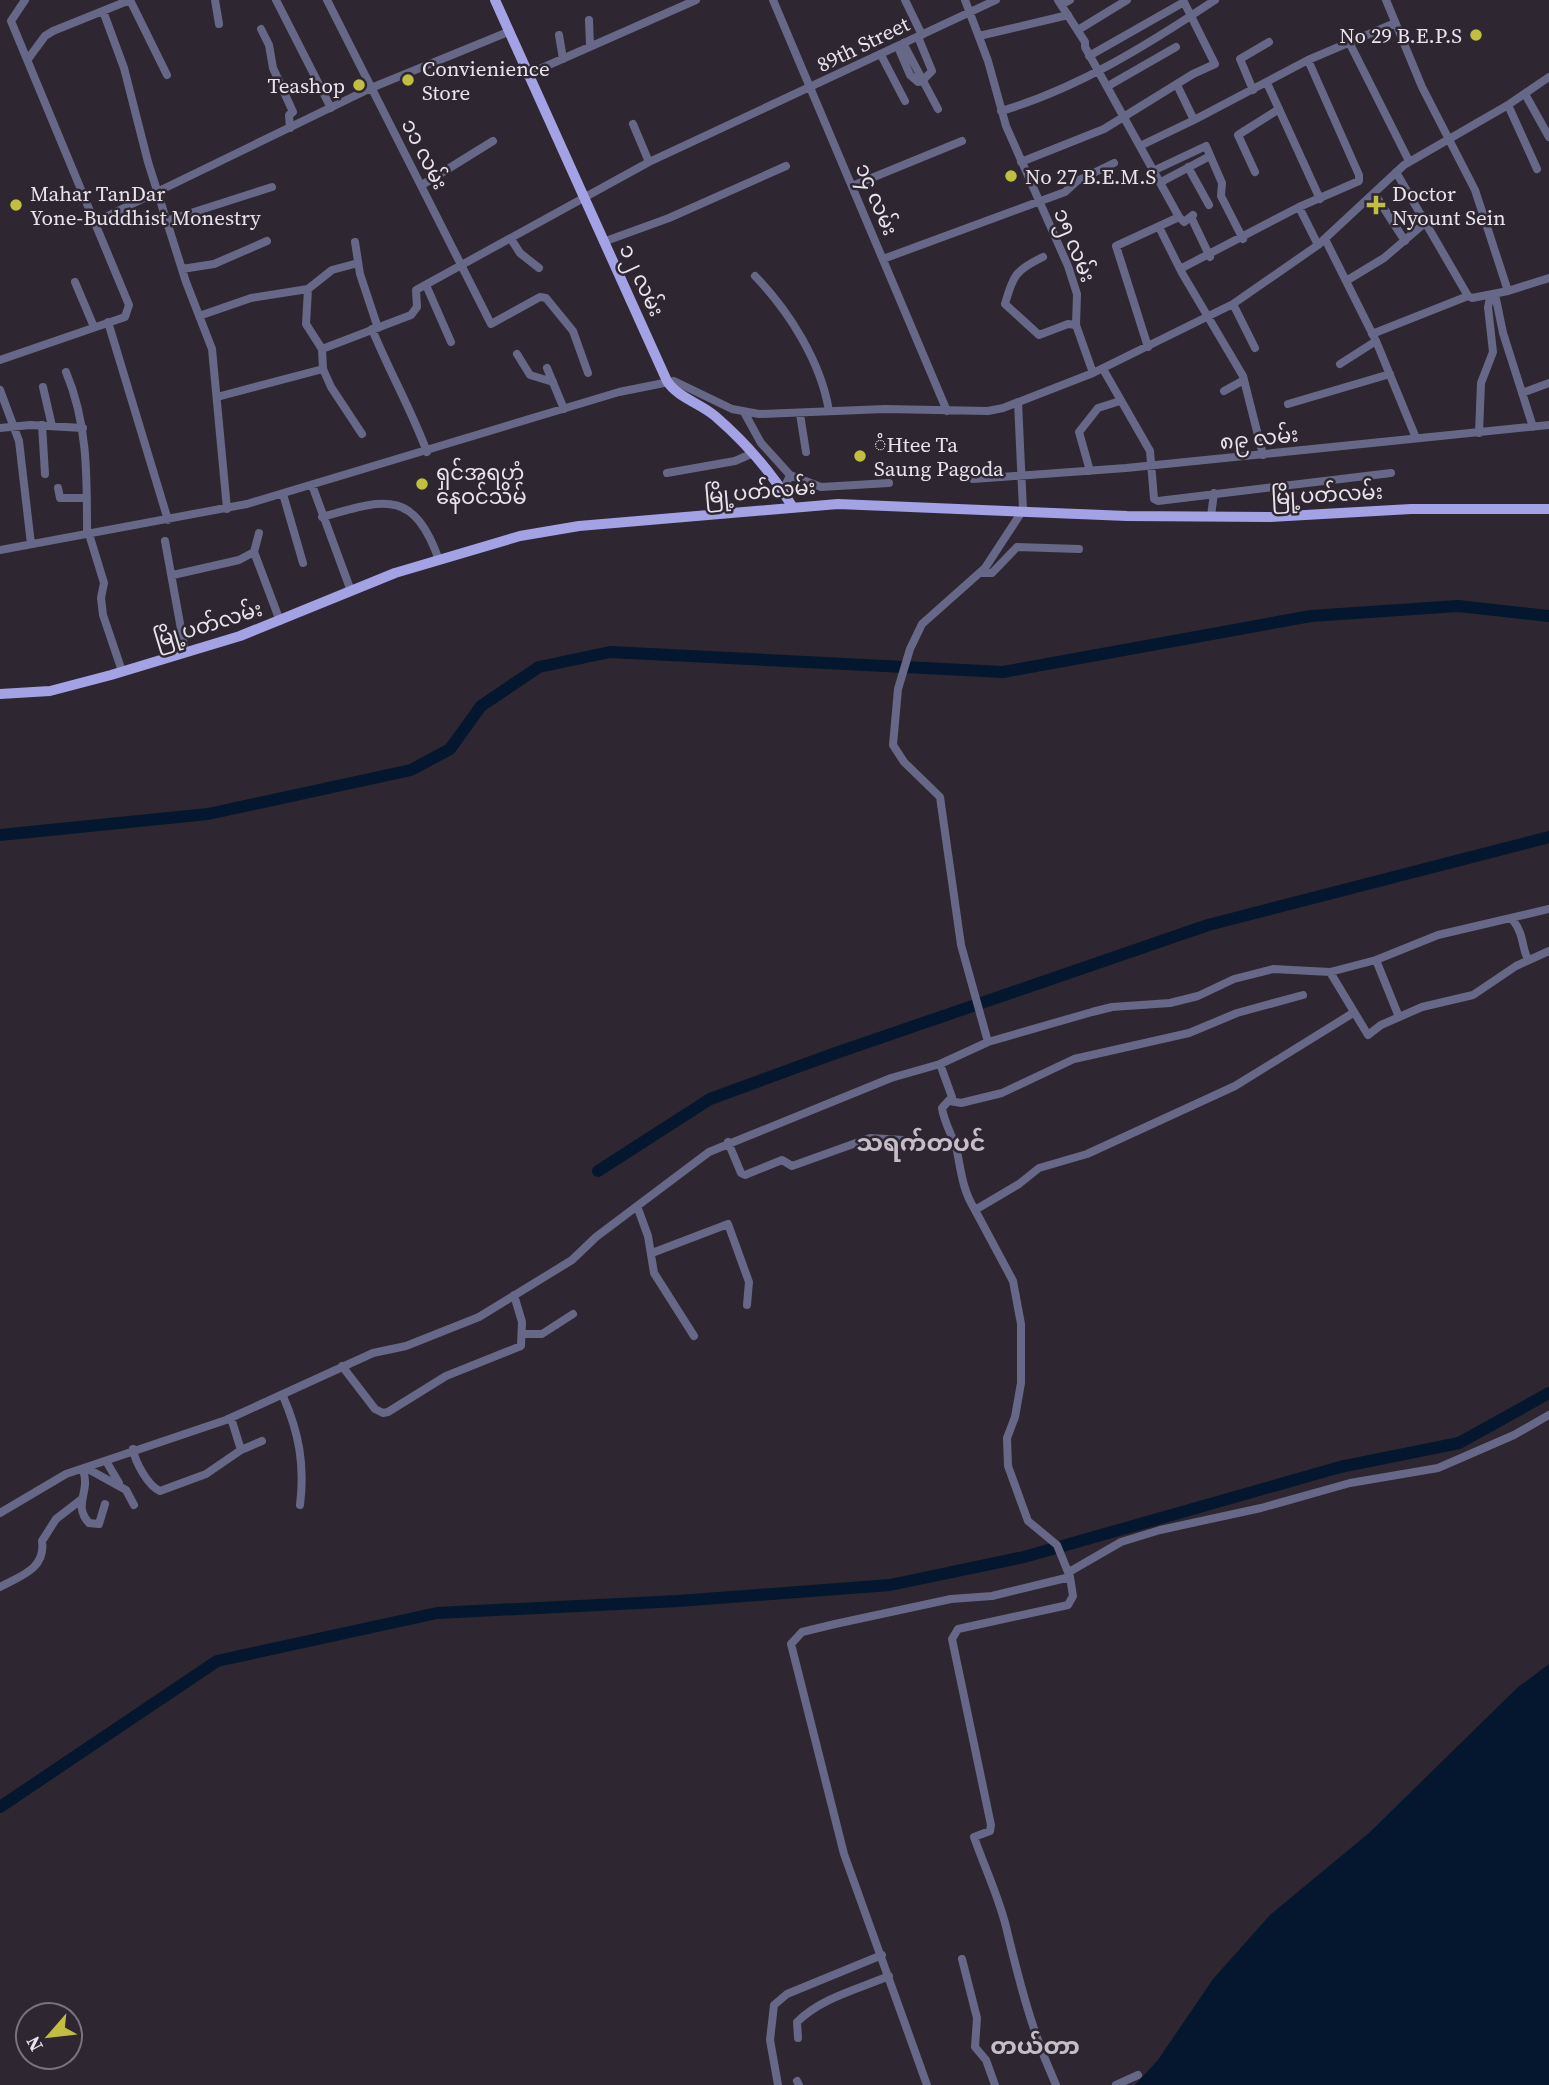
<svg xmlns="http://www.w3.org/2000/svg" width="1549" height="2085" viewBox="0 0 1549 2085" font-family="'Source Serif 4','Noto Sans Myanmar',serif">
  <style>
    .water { fill: #04172e }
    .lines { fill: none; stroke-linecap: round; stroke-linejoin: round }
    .river { stroke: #04172e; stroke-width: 12 }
    .minor { stroke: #676787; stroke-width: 8 }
    .major { stroke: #a3a2e5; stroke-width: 10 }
    .poi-dot { fill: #c1be40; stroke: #2e2731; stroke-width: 2.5 }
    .labels { text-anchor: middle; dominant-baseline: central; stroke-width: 5; stroke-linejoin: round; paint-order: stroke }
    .poi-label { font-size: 21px; fill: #e9e4eb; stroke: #2e2731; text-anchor: start }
    .street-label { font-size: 21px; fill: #e9e4eb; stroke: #2e2731 }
    .quarter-label { font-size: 24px; font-weight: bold; fill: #c6bdca; stroke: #2e2731 }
  </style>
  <rect width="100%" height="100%" fill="#2e2731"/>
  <path class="water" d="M1549,1664V2085H1135L1158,2060L1213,1979L1270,1915L1369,1833L1517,1688Z"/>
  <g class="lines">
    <path class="river" d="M0,835L208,814L411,770L450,749L481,706L539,667L610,652L1003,672L1311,616L1458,606L1549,616
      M598,1171L710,1099L833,1054L1208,925L1549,837
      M0,1807L217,1661L437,1613L678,1601L890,1585L1024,1557L1340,1467L1459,1443L1549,1393"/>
    <path class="minor" d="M130,0L167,75
      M215,0L219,24
      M276,0L331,108
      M327,0L491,324L540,297L546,298L573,331L588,373
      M773,0L947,411
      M905,0L922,35
      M965,0L988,61L1006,126L1068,266L1077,294L1076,325L1093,373
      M1058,0L1085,42V47L1179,217L1184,222L1193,215
      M1386,0L1422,87L1475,190L1508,291L1472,298L1468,296L1396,172
      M1061,5L1070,0
      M103,11L124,68L148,162L186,282L212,349L227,509
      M589,20L590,46
      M261,29L269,45L273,68L293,112L289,115L290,128
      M1078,30L1127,0
      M559,35L563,59
      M979,36L1068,15
      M918,37L932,71L922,81
      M1349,42L1409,161
      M903,43L938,109
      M898,47L910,75L918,82L922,81
      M881,55L905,101
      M1089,56L1184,2
      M28,59L45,36L53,31L130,0
      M526,75L696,0
      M1267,83L1320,199
      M1108,86L1176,47
      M1253,90L1240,59L1269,42
      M1525,94L1549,137
      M1508,105L1537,169
      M1001,111C1077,89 1149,44 1215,0
      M1194,120L1308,60L1395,23
      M633,124L649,162
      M1142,145L1194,120L1177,85
      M1021,162L1104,129L1193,74L1215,64L1183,0
      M1188,167L1209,205
      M1155,170L1206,146L1222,183L1221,196L1243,239
      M1255,172L1238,135L1279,109
      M1161,182L1210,156
      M422,185L493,141
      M852,186L962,141
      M1374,193L1405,241
      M1299,207L1318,245
      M1192,219L1210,257
      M169,220L272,187
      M95,222L371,88L508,32
      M1159,227L1182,273L1243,376L1244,380L1224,391
      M511,239L520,253L539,268
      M1325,239L1376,341L1416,438
      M355,242L360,274L378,328
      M603,242L669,218L786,166
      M1043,257C1016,270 1013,275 1005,304L1039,335L1068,324L1076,325
      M883,259L1065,192L1077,181L1114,163
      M358,263L332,270L308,289L306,324L322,349L323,369L331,387L362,434
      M182,269L214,264L267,241
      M1180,269L1299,207L1359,181V175L1308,60
      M755,276C789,311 821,362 829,411
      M1346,281L1384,258L1426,222
      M75,282L94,327
      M426,285L451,342
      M1508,291L1549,278
      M1495,294L1503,333L1533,427
      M1233,304L1255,348
      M199,316L251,298L308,289
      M108,322L168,520
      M372,329C389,371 411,409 427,452
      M1372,334L1468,296
      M1148,347L1116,246L1179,217
      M322,349L411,315L417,307L416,290L649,162L996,0
      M517,354L530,375L553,382
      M0,360L125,317L129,305L11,21L25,0
      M1340,364L1376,341
      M547,368L564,409
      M1103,369L1150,451L1154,499L1158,501L1391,473
      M66,372C88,424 87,478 87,534
      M1244,380L1263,455
      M43,387L52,426
      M0,390L19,441L31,544
      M1522,393L1549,383
      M217,397L323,369
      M1288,404L1390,374
      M744,412L761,443L790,475L783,491
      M800,414L806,452
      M42,425L45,474
      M0,428L30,425L83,428
      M1479,433L1481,383L1493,352L1488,307L1490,298L1495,297
      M1090,471L1079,432L1098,408L1120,401
      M667,473L735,461L751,454
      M790,475L821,487L889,483
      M973,479L1126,468L1549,425
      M312,485L351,591
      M58,488L60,498H87
      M283,494L303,563
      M1211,516L1214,493
      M322,517C383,500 413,487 439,560
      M89,534L104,583L101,598L103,615L122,671
      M165,541L185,651
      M0,550L247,504L619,392L674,381L732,409L759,414L885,409L988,411L1003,408L1093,373L1233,304L1318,245L1404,165L1508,105L1549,77
      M254,552L280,621
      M980,573H992L1017,547L1079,549
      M173,575L239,560L254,552L259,533
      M1512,919C1526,936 1521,951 1529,960
      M1376,960L1399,1017
      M1330,972L1368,1035L1381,1025L1422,1007L1473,995L1516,966L1549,951
      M988,1042L961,945L940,797L904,762L893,745L898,689L910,649L922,624L985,568L1023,510L1018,402
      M940,1064L952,1097L942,1108C944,1123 953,1136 957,1151C961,1172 963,1191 975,1210L1019,1184L1039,1168L1087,1154L1235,1086L1353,1013
      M950,1101L961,1103L1002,1093L1074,1059L1189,1033L1237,1013L1303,995
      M728,1142L741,1173L745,1175L782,1160L792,1166L870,1138L904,1140
      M637,1206L648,1236L654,1273L694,1336
      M652,1253L728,1224L749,1282L747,1305
      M524,1334H542L573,1314
      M342,1366L375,1409L383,1413L388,1412L446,1376L521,1346L522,1322L514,1295
      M283,1396C299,1433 305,1465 300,1505
      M231,1418L241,1450
      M133,1449C135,1462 148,1486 160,1491L206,1474L241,1450L262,1441
      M106,1461L119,1483
      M88,1469L126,1490L134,1505
      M83,1470C91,1493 72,1504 89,1523L99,1524L105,1504
      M0,1513L66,1474L226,1420L373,1353L406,1346L479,1317L572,1260L596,1237L709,1152L891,1078L940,1064L988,1042L1092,1012L1112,1007L1170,1003L1198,996L1234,979L1273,969L1330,972L1376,960L1438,935L1549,909
      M1069,1572L1121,1542L1160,1530L1261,1508L1350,1483L1438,1468L1514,1435L1549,1415
      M0,1587C20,1576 46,1569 42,1541L56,1519L82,1499
      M962,1959L977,2018L975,2047L986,2060L995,2085
      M798,2038L797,2022C821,1998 858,1989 889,1976
      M797,2081L799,2085
      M778,2085L770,2040L774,2005L787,1994L882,1955
      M927,2085L844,1854L791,1644L802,1632L835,1624L951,1599L992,1596L1070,1577L1057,1545L1028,1521L1008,1466L1007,1438L1015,1417L1021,1383V1324L1013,1281L975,1210
      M1056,2085C1033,2034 1021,1988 1008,1935C1001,1901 985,1869 974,1837L990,1831L991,1825L952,1639L958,1629L1068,1605L1073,1596L1070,1577
      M1116,2085L1138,2075"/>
    <path class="major" d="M495,0L667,381C678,398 700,403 715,416C744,441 772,473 792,506
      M0,694L50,691L111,675L240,636L395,573L520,536L579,526L838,504L1127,516L1270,517L1411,509H1549"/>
  </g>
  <g class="poi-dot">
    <circle cx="1476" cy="35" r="7"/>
    <circle cx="408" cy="80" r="7"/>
    <circle cx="359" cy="85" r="7"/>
    <circle cx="1011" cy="176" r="7"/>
    <circle cx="16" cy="205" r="7"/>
    <path d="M1372.5 194.5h7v7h7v7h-7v7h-7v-7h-7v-7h7z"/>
    <circle cx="860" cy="456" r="7"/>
    <circle cx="422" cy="484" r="7"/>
  </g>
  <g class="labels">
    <g class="poi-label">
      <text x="1462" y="35" text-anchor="end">No 29 B.E.P.S</text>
      <text x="422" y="68">Convienience<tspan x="422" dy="24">Store</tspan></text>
      <text x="345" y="85" text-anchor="end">Teashop</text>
      <text x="1025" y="176">No 27 B.E.M.S</text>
      <text x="30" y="193">Mahar TanDar<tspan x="30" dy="24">Yone-Buddhist Monestry</tspan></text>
      <text x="1392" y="193">Doctor<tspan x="1392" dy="24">Nyount Sein</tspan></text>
      <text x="874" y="444">ံHtee Ta<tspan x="874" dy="24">Saung Pagoda</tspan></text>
      <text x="436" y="472">ရှင်အရဟံ<tspan x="436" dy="24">နေဝင်သိမ်</tspan></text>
    </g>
    <g class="street-label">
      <text transform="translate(863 44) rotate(-26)">89th Street</text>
      <text transform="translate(425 154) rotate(63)">၁၁ လမ်း</text>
      <text transform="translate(877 199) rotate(67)">၁၄ လမ်း</text>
      <text transform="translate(1075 245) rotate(68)">၁၅ လမ်း</text>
      <text transform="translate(642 280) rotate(65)">၁၂ လမ်း</text>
      <text transform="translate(1259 438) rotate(-6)">၈၉ လမ်း</text>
      <text transform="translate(760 491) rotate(-5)">မြို့ပတ်လမ်း</text>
      <text transform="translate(1327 494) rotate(-3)">မြို့ပတ်လမ်း</text>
      <text transform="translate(208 624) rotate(-17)">မြို့ပတ်လမ်း</text>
    </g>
    <g class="quarter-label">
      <text x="921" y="1142">သရက်တပင်</text>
      <text x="1035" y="2045">တယ်တာ</text>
    </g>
  </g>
  <g transform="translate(49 2036) rotate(242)"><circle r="33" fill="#2e2731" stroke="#79737b" stroke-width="2"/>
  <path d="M0-5L12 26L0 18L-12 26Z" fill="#c1be40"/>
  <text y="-10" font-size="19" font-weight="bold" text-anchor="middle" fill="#e9e4eb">N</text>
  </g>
</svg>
